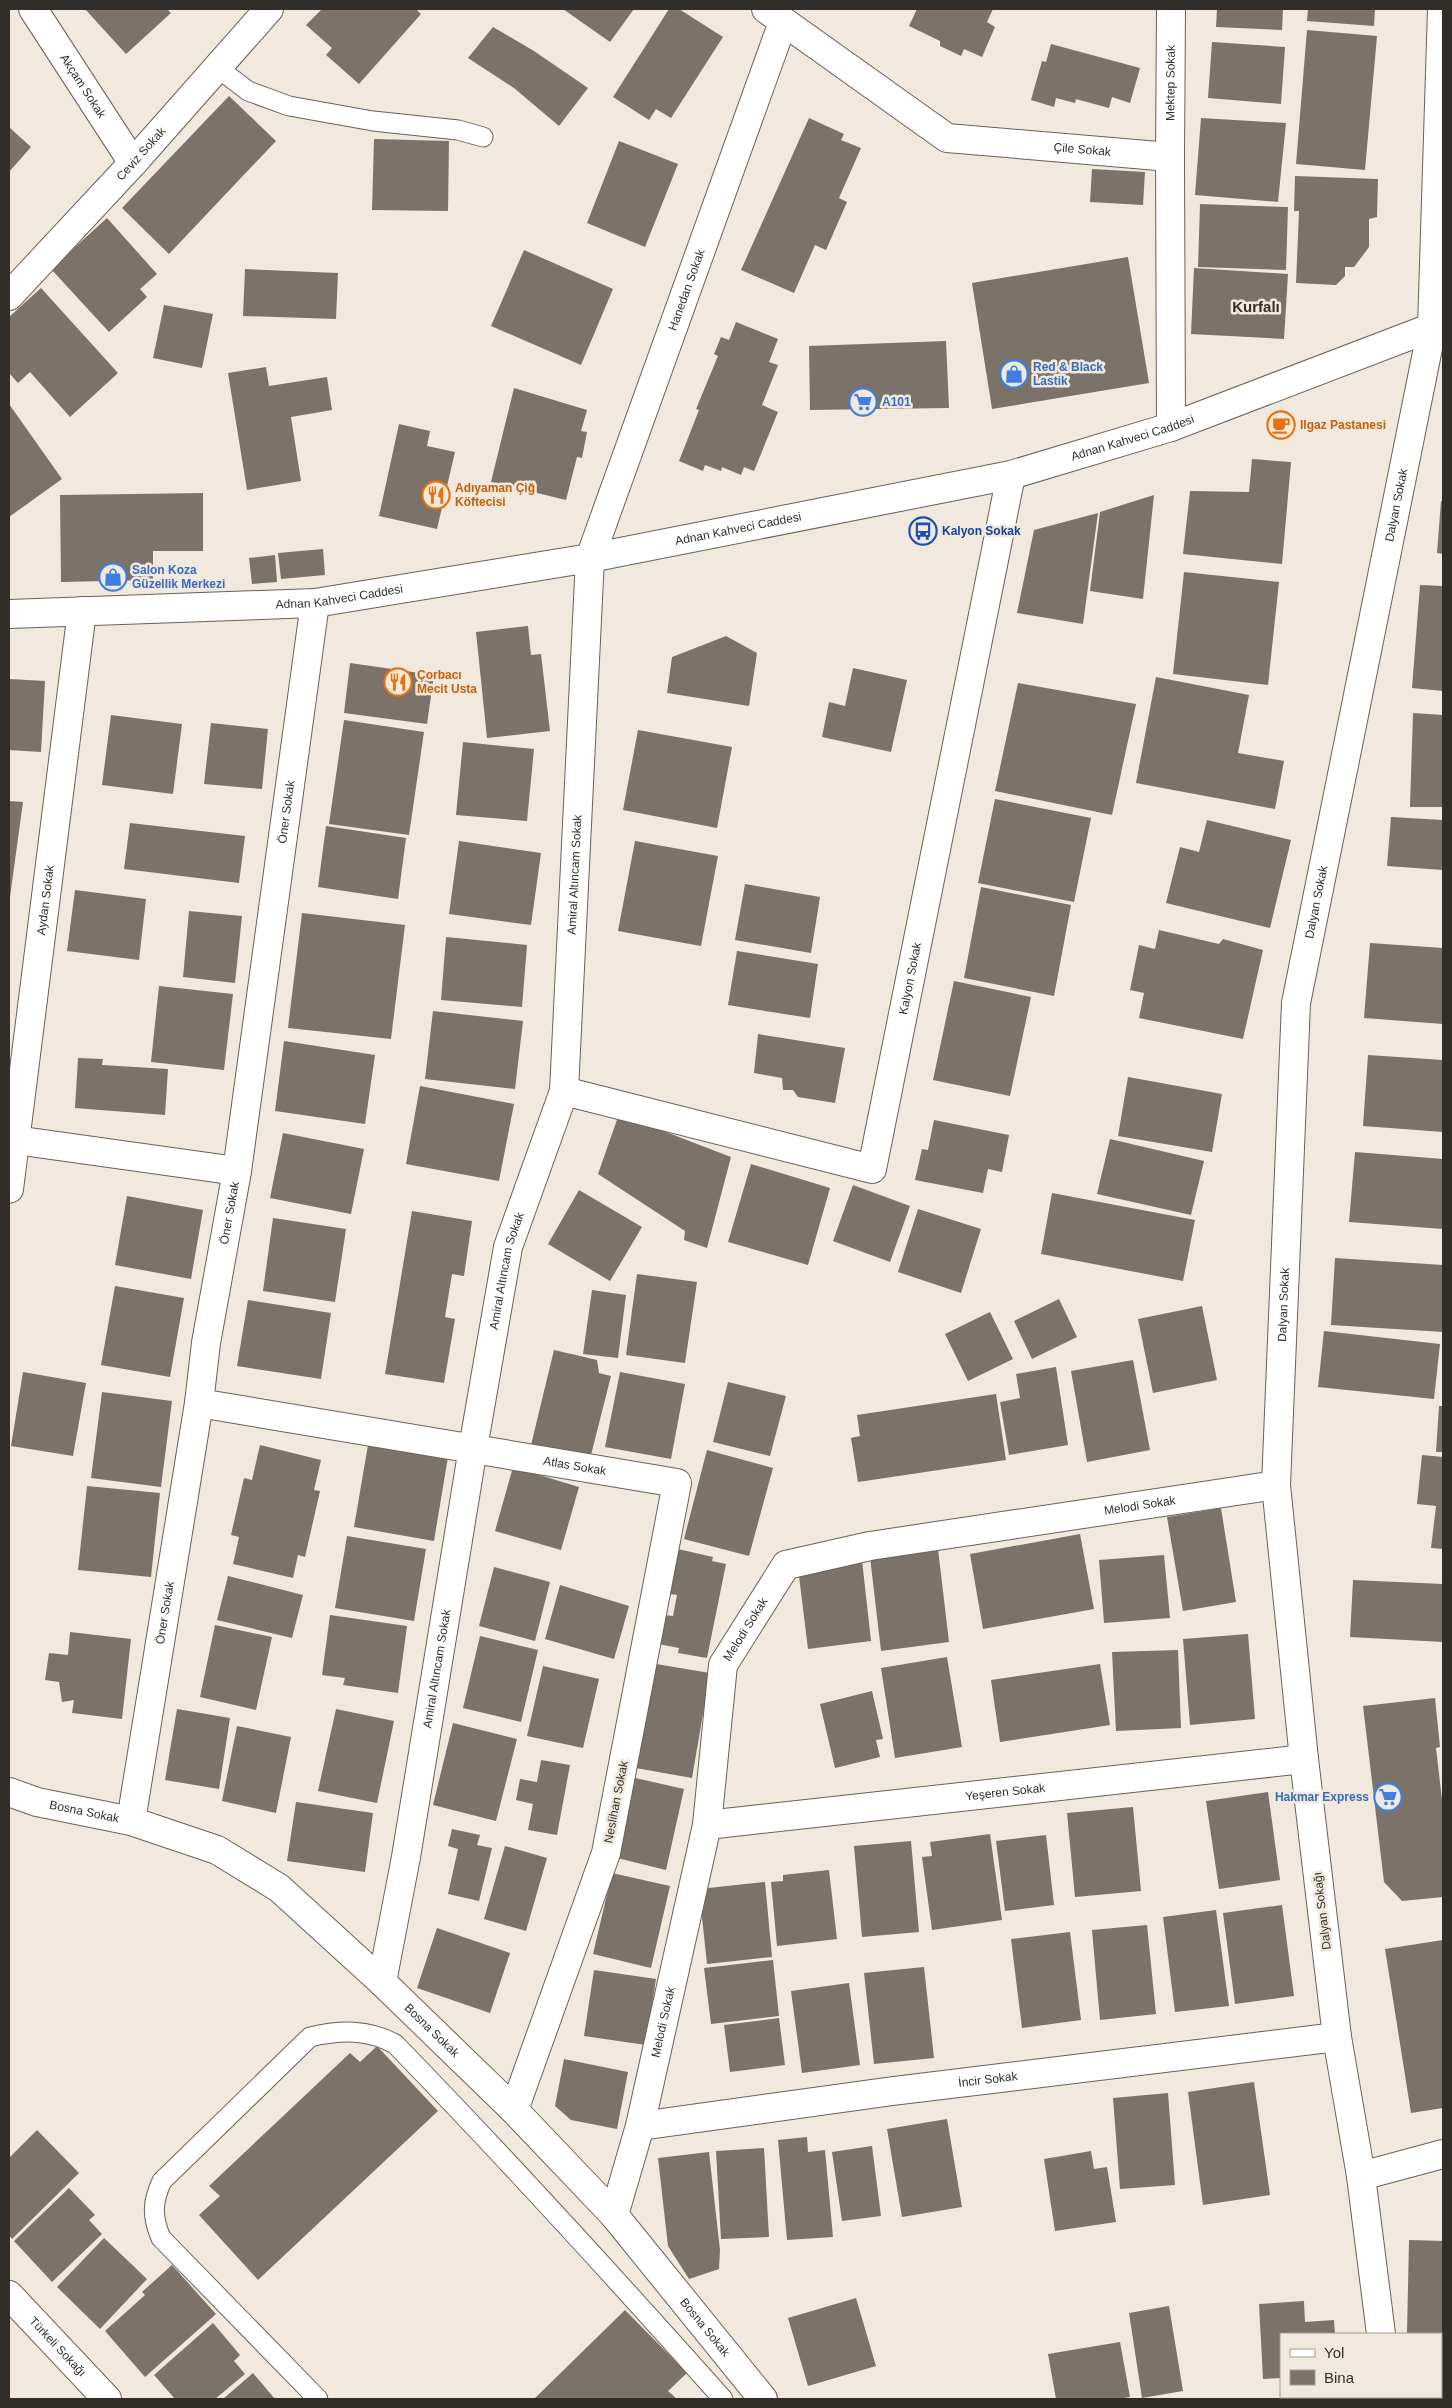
<svg xmlns="http://www.w3.org/2000/svg" width="1452" height="2408" viewBox="0 0 1452 2408" font-family="Arial,sans-serif">
  <style>
    .building { fill: #7b736a }
    .lines { fill: none; stroke-linecap: round; stroke-linejoin: round }
    .service-casing { stroke: #696159; stroke-width: 21 }
    .minor-casing { stroke: #696159; stroke-width: 30 }
    .tertiary-casing { stroke: #696159; stroke-width: 30 }
    .secondary-casing { stroke: #696159; stroke-width: 30 }
    .service { stroke: #fff; stroke-width: 19 }
    .minor { stroke: #fff; stroke-width: 28 }
    .tertiary { stroke: #fff; stroke-width: 28 }
    .secondary { stroke: #fff; stroke-width: 28 }
    .labels { text-anchor: middle; dominant-baseline: central; stroke-width: 5; stroke-linejoin: round; paint-order: stroke }
    .street-label { font-size: 12px; fill: #312e2a; stroke: #f1e8de }
    .shop-label { font-size: 12px; font-weight: bold; fill: #366cbe; stroke: #f1e8de; text-anchor: start }
    .food-label { font-size: 12px; font-weight: bold; fill: #c56008; stroke: #f1e8de; text-anchor: start }
    .transit-label { font-size: 12px; font-weight: bold; fill: #164399; stroke: #f1e8de; text-anchor: start }
    .quarter-label { font-size: 15px; font-weight: bold; fill: #342d26; stroke: #f1e8de }
  </style>
  <rect width="100%" height="100%" fill="#f1e8de"/>
  <path class="building" d="M85,9H167L171,13L126,54Z
    M322,9H416L421,14L359,84L326,55L332,48L306,25Z
    M563,9H634L610,42Z
    M669,9H679L723,37L671,118L656,109L649,120L613,97Z
    M917,9H993L987,22L995,27L982,57L964,49L961,56L940,46V41L909,26Z
    M1217,9H1283L1282,30L1216,27Z
    M1308,9H1375L1374,26L1307,21Z
    M493,27L534,51L588,88L559,126L514,88L468,58Z
    M1307,30L1377,36L1365,170L1296,164Z
    M1212,42L1285,47L1281,104L1208,98Z
    M1051,44L1140,68L1130,103L1112,97L1109,108L1076,99L1075,103L1056,98L1054,107L1031,100L1042,61L1046,62Z
    M229,96L276,141L169,254L122,208Z
    M809,118L844,134L841,140L861,148L839,198L847,202L826,250L815,245L794,293L741,270Z
    M1201,118L1286,123L1278,202L1195,195Z
    M9,127L31,147L9,172Z
    M374,139L449,141L448,211L372,210Z
    M619,141L678,164L645,247L587,223Z
    M1092,169L1145,172L1143,205L1090,202Z
    M1295,176L1378,179L1377,217L1369,219V247L1354,267H1345V276L1336,285L1296,283L1299,211H1294Z
    M1200,204L1288,207L1286,270L1198,267Z
    M107,218L157,274L140,289L147,297L109,332L51,269Z
    M524,250L613,289L581,365L491,326Z
    M1128,257L1149,383L992,409L972,283Z
    M1194,268L1288,274L1284,339L1191,334Z
    M245,269L338,273L336,319L243,316Z
    M41,288L118,373L70,417L30,372L18,383L9,373V317Z
    M164,305L213,314L202,368L153,358Z
    M736,322L778,339L769,362L778,365L762,405L778,412L754,471L744,467L741,475L722,467L721,471L705,465L703,471L679,461L699,410L696,409L718,356L714,354L721,337L729,340Z
    M946,341L949,408L810,410L809,346Z
    M266,367L269,386L327,377L332,410L291,417L301,481L247,490L228,373Z
    M514,388L587,410L581,431L587,432L582,458L577,457L566,500L491,482Z
    M9,404L62,479L9,517Z
    M399,424L430,431L427,446L455,452L437,529L379,516Z
    M1252,459L1291,462L1282,564L1183,554L1190,491L1249,492Z
    M203,493V551H153V580L61,582L60,495Z
    M1154,495L1143,599L1090,591L1100,512Z
    M1441,501H1443V554L1437,553Z
    M1098,513L1083,624L1017,613L1034,530Z
    M323,549L325,575L281,579L278,553Z
    M275,555L277,582L252,584L249,558Z
    M1184,572L1279,582L1268,685L1173,674Z
    M1420,585L1443,586V691L1412,688Z
    M528,626L531,655L541,654L550,731L487,738L476,632Z
    M726,636L757,653L749,706L667,693L672,657Z
    M350,663L434,675L427,724L344,713Z
    M853,668L907,680L891,752L822,737L829,702L845,706Z
    M1156,677L1249,695L1238,753L1284,761L1275,809L1136,783Z
    M9,679L45,681L41,752L9,750Z
    M1018,683L1136,704L1112,815L995,791Z
    M1413,713L1443,715V807H1410Z
    M111,715L182,724L173,794L102,785Z
    M344,720L424,732L409,835L329,824Z
    M211,723L268,729L262,789L204,784Z
    M638,730L732,747L717,828L623,810Z
    M463,742L534,749L527,821L456,815Z
    M995,799L1091,818L1074,902L978,883Z
    M9,801L23,802L10,897H9Z
    M1391,817L1443,820V870L1387,866Z
    M1207,820L1291,840L1270,928L1166,903L1180,847L1199,852Z
    M130,823L245,836L239,883L124,869Z
    M326,826L406,838L398,899L318,887Z
    M459,841L541,853L531,925L449,914Z
    M635,841L718,856L701,946L618,931Z
    M745,884L820,897L811,953L735,940Z
    M981,887L1071,905L1054,996L964,978Z
    M75,890L146,899L139,960L67,951Z
    M189,911L242,916L235,983L183,977Z
    M302,913L405,925L391,1039L288,1028Z
    M1159,930L1219,944L1223,939L1263,950L1243,1039L1139,1018L1144,993L1130,990L1139,945L1155,949Z
    M446,937L527,945L522,1007L441,1000Z
    M1370,943L1443,948V1024L1364,1018Z
    M737,951L818,964L810,1018L728,1005Z
    M954,981L1031,997L1010,1096L933,1080Z
    M159,986L233,994L224,1070L151,1062Z
    M433,1011L523,1021L515,1089L425,1079Z
    M758,1034L845,1048L835,1103L798,1097L793,1090H783L782,1078L754,1073Z
    M284,1041L375,1055L365,1124L275,1111Z
    M1368,1055L1443,1060V1132L1363,1126Z
    M78,1058L103,1059L102,1065L168,1069L165,1115L75,1108Z
    M1128,1077L1222,1094L1212,1152L1118,1136Z
    M420,1086L514,1104L499,1181L406,1164Z
    M619,1114L731,1157L707,1248L684,1240L685,1231L598,1174Z
    M934,1120L1009,1135L1002,1172L988,1169L983,1193L915,1180L922,1149L928,1150Z
    M283,1133L364,1149L351,1214L270,1198Z
    M1110,1139L1204,1161L1191,1215L1097,1194Z
    M1355,1152L1443,1159V1229L1349,1222Z
    M751,1164L830,1188L808,1265L728,1242Z
    M853,1185L910,1206L890,1262L833,1241Z
    M579,1190L642,1227L610,1281L548,1244Z
    M1052,1193L1195,1220L1183,1281L1041,1254Z
    M127,1196L203,1210L191,1279L115,1265Z
    M918,1209L981,1229L961,1293L898,1272Z
    M412,1211L472,1221L464,1276L452,1274L445,1317L455,1319L444,1383L385,1374Z
    M273,1218L346,1229L335,1302L263,1291Z
    M1335,1258L1443,1265V1332L1331,1325Z
    M637,1274L697,1282L685,1363L626,1355Z
    M115,1286L184,1298L170,1377L101,1365Z
    M592,1290L626,1295L618,1358L583,1354Z
    M1059,1299L1077,1337L1032,1359L1014,1321Z
    M248,1300L331,1313L321,1379L237,1366Z
    M1202,1306L1217,1380L1153,1393L1138,1319Z
    M990,1312L1013,1359L968,1381L945,1334Z
    M1324,1331L1440,1344L1434,1399L1318,1387Z
    M554,1350L597,1360L599,1373L611,1376L590,1459L531,1445Z
    M1133,1360L1150,1450L1087,1462L1071,1371Z
    M1056,1367L1068,1445L1009,1455L1000,1402L1020,1398L1016,1374Z
    M23,1372L86,1383L73,1456L11,1446Z
    M620,1372L685,1384L671,1459L605,1447Z
    M728,1382L786,1396L770,1456L713,1442Z
    M102,1392L172,1401L161,1487L91,1478Z
    M996,1394L1006,1460L858,1482L851,1438L860,1436L857,1415Z
    M1439,1406H1443V1452H1436Z
    M260,1445L321,1460L314,1490L320,1491L305,1557L298,1555L293,1578L233,1564L239,1537L231,1535L244,1478L252,1480Z
    M368,1445L448,1457L434,1541L354,1527Z
    M707,1450L773,1468L749,1556L684,1539Z
    M1422,1455L1443,1457V1549L1431,1548L1436,1506L1417,1504Z
    M513,1467L579,1487L561,1550L495,1531Z
    M87,1486L160,1493L151,1577L78,1570Z
    M1221,1508L1236,1602L1183,1611L1167,1517Z
    M1080,1534L1094,1609L983,1629L970,1554Z
    M347,1536L426,1549L414,1621L335,1608Z
    M678,1549L713,1557L712,1561L726,1564L707,1658L678,1653L679,1648L658,1644L664,1615L673,1616L677,1595L669,1594Z
    M938,1549L949,1642L881,1651L870,1557Z
    M1164,1555L1170,1618L1104,1623L1099,1560Z
    M862,1560L871,1641L808,1649L798,1568Z
    M494,1567L550,1582L535,1641L479,1626Z
    M228,1576L303,1595L292,1638L217,1620Z
    M1353,1580L1443,1584V1642L1350,1637Z
    M560,1585L629,1606L614,1659L545,1639Z
    M330,1615L407,1626L398,1693L343,1685L345,1678L322,1675Z
    M215,1625L272,1637L256,1710L200,1697Z
    M70,1632L131,1639L122,1719L72,1713L74,1700L62,1702L59,1682L45,1680L49,1653L68,1655Z
    M1248,1634L1255,1719L1190,1725L1183,1639Z
    M480,1636L538,1650L521,1722L463,1708Z
    M1178,1650L1181,1728L1116,1731L1112,1652Z
    M947,1657L962,1747L895,1758L881,1668Z
    M656,1664L710,1673L692,1778L630,1767L644,1687L652,1688Z
    M1100,1664L1110,1725L1000,1742L991,1680Z
    M543,1666L599,1679L583,1748L527,1736Z
    M872,1691L883,1739L876,1740L880,1757L835,1768L820,1704Z
    M1435,1698L1440,1747L1436,1748L1443,1808V1897L1402,1901L1384,1882L1363,1706Z
    M177,1709L230,1718L219,1789L165,1780Z
    M336,1709L394,1721L377,1803L318,1791Z
    M453,1723L517,1739L496,1821L433,1805Z
    M237,1726L291,1737L276,1813L222,1801Z
    M541,1760L570,1765L557,1835L528,1830L533,1804L516,1800L520,1779L537,1782Z
    M631,1777L684,1789L666,1870L613,1857Z
    M1268,1792L1280,1880L1219,1889L1206,1801Z
    M296,1802L373,1813L365,1872L287,1861Z
    M1133,1807L1141,1891L1075,1897L1067,1813Z
    M452,1829L480,1835L477,1845L492,1848L479,1901L448,1894L458,1849L448,1846Z
    M990,1834L1002,1920L932,1930L922,1857L932,1856L930,1842Z
    M1046,1835L1054,1905L1005,1911L996,1841Z
    M911,1841L919,1932L862,1937L854,1846Z
    M505,1846L547,1858L526,1931L484,1919Z
    M829,1870L837,1939L777,1946L771,1882L783,1881V1875Z
    M612,1873L670,1886L651,1968L593,1954Z
    M765,1882L772,1957L707,1964L699,1889Z
    M1282,1905L1294,1996L1235,2004L1223,1913Z
    M1216,1910L1229,2006L1175,2012L1163,1917Z
    M1147,1925L1156,2014L1100,2020L1092,1930Z
    M437,1928L510,1953L490,2013L417,1988Z
    M1070,1932L1081,2020L1022,2028L1011,1939Z
    M1443,1940V2108L1411,2113L1385,1949Z
    M773,1960L779,2016L711,2024L704,1968Z
    M924,1967L934,2058L874,2064L864,1973Z
    M594,1970L656,1979L646,2045L584,2036Z
    M849,1983L860,2065L802,2073L791,1991Z
    M779,2018L785,2065L730,2072L724,2025Z
    M377,2046L438,2111L258,2280L199,2215L220,2196L209,2186L350,2053L360,2062Z
    M564,2059L628,2072L617,2129L571,2120L555,2106Z
    M1254,2082L1270,2195L1203,2205L1188,2092Z
    M1168,2093L1175,2185L1120,2189L1113,2098Z
    M947,2119L962,2207L902,2217L887,2129Z
    M37,2130L79,2173L12,2239L9,2235V2158Z
    M807,2137L808,2152L825,2150L833,2237L787,2240L778,2140Z
    M872,2146L881,2216L842,2221L832,2152Z
    M764,2148L769,2237L721,2239L716,2151Z
    M1091,2151L1094,2169L1107,2167L1116,2222L1055,2231L1044,2159Z
    M709,2152L720,2250L719,2269L689,2279L668,2246L658,2158Z
    M69,2188L95,2215L89,2220L102,2234L52,2282L14,2241Z
    M104,2238L147,2279L100,2329L57,2287Z
    M1409,2240L1443,2241V2337H1441V2334H1407Z
    M172,2265L216,2314L145,2377L105,2331L145,2295L142,2292Z
    M856,2298L876,2366L808,2386L788,2318Z
    M1304,2301L1305,2322L1334,2320L1335,2334H1281V2378L1263,2379L1259,2304Z
    M1169,2306L1183,2391L1142,2398L1129,2313Z
    M625,2310L687,2373L668,2391L677,2399H534Z
    M213,2323L240,2355L234,2361L245,2374L215,2399H175L154,2375Z
    M1120,2342L1130,2397L1118,2399H1056L1048,2354Z
    M253,2373L275,2399H223Z"/>
  <g class="lines">
    <g class="service-casing">
      <path id="service" d="M218,68L248,91L289,106L373,121L458,130L483,137
        M318,2399L161,2238C152,2217 152,2202 162,2181L310,2037C340,2030 368,2029 395,2044C508,2160 616,2279 723,2399"/>
    </g>
    <g class="minor-casing">
      <g id="minor">
        <path id="s1" d="M33,9L133,163"/>
        <path id="s2" d="M766,9L947,138L1170,157L1171,427"/>
        <path id="s3" d="M1170,157L1171,9"/>
        <path id="s4" d="M9,296L133,163L269,9"/>
        <path id="s5" d="M564,1091L872,1169L1011,475"/>
        <path d="M15,1140L237,1171"/>
        <path id="s6" d="M9,1189L82,611"/>
        <path id="s7" d="M199,1403L677,1483L606,1853L514,2110"/>
        <path id="s8" d="M9,1792L37,1802L131,1821L217,1850L279,1888L382,1982L514,2110L614,2215L763,2399"/>
        <path id="s9" d="M131,1821L199,1403L206,1343L237,1171L315,603"/>
        <path id="s10" d="M707,1825L1304,1759"/>
        <path id="s11" d="M382,1982L406,1857L473,1448L508,1247L564,1091L590,558L783,22"/>
        <path id="s12" d="M640,2126L893,2091L1337,2037"/>
        <path d="M1361,2176L1443,2154"/>
        <path id="s13" d="M614,2215L640,2126L707,1825L723,1665L786,1565L870,1546L1276,1485"/>
        <path id="s14" d="M9,2295L107,2399"/>
        <path id="s15" d="M1381,2334L1361,2176L1337,2037L1304,1759L1276,1485L1296,1003L1432,328"/>
        <path d="M1388,2397L1389,2399"/>
      </g>
    </g>
    <g class="tertiary-casing">
      <path id="tertiary" d="M1432,328L1442,9"/>
    </g>
    <g class="secondary-casing">
      <g id="secondary">
        <path id="s16" d="M9,614L315,603L590,558L1011,475L1171,427L1443,323"/>
      </g>
    </g>
    <use href="#service" class="service"/>
    <use href="#minor" class="minor"/>
    <use href="#tertiary" class="tertiary"/>
    <use href="#secondary" class="secondary"/>
  </g>
  <defs>
    <g id="shop-ring" transform="scale(1.4375)"><circle r="9.5" fill="#f1e8de" stroke="#3f7fe0" stroke-width="1.5"/><path d="M-5-2.5h2.3a2.7 3.5 0 0 1 5.4 0H5L5.5 6h-11ZM-1.5-2.5h3a1.5 2.3 0 0 0-3 0Z" fill="#3f7fe0"/></g>
    <g id="supermarket-ring" transform="scale(1.4375)"><circle r="9.5" fill="#f1e8de" stroke="#3f7fe0" stroke-width="1.5"/><path d="M-6-5.5h2.5l.6 2H6L4.5 2H-2.5L-4.4-4H-6ZM-1.5 3.2a1.3 1.3 0 1 0 .1 0ZM3 3.2a1.3 1.3 0 1 0 .1 0Z" fill="#3f7fe0"/></g>
    <g id="cafe-ring" transform="scale(1.4375)"><circle r="9.5" fill="#f1e8de" stroke="#e8710a" stroke-width="1.5"/><path d="M-5.5-4.5H6V0H3Q3 3.5 0 3.5H-2.5Q-5.5 3.5-5.5 0ZM3-3.2v2h1.7v-2ZM-6 4.5H4V6H-6Z" fill="#e8710a"/></g>
    <g id="restaurant-ring" transform="scale(1.4375)"><circle r="9.5" fill="#f1e8de" stroke="#e8710a" stroke-width="1.5"/><path d="M-5-6h1v4h1v-4h1v4h1v-4h1v5L-1.5 .5V6h-2V.5L-5-1ZM5-6V6H3V1.5H1.5Q1.5-4 5-6Z" fill="#e8710a"/></g>
    <g id="bus-ring" transform="scale(1.4375)"><circle r="9.5" fill="#f1e8de" stroke="#1a4fb4" stroke-width="1.5"/><path d="M-5-6H5V4H4V6H2V4H-2V6H-4V4H-5ZM-3.5-4V0h7V-4ZM-3.5 1.2v1.5H-2V1.2ZM2 1.2v1.5H3.5V1.2Z" fill="#1a4fb4"/></g>
  </defs>
  <g fill-rule="evenodd">
    <use href="#shop-ring" x="1014" y="374"/>
    <use href="#supermarket-ring" x="863" y="402"/>
    <use href="#cafe-ring" x="1281" y="425"/>
    <use href="#restaurant-ring" x="436" y="495"/>
    <use href="#bus-ring" x="923" y="531"/>
    <use href="#shop-ring" x="113" y="577"/>
    <use href="#restaurant-ring" x="398" y="682"/>
    <use href="#supermarket-ring" x="1388" y="1797"/>
  </g>
  <g class="labels">
    <g class="street-label">
      <text stroke="none"><textPath href="#s3" startOffset="74">Mektep Sokak</textPath></text>
      <text stroke="none"><textPath href="#s1" startOffset="92">Akçam Sokak</textPath></text>
      <text stroke="none"><textPath href="#s2" startOffset="358">Çile Sokak</textPath></text>
      <text stroke="none"><textPath href="#s4" startOffset="194">Ceviz Sokak</textPath></text>
      <text stroke="none"><textPath href="#s11" startOffset="1730">Hanedan Sokak</textPath></text>
      <text stroke="none"><textPath href="#s16" startOffset="1141">Adnan Kahveci Caddesi</textPath></text>
      <text stroke="none"><textPath href="#s15" startOffset="1846">Dalyan Sokak</textPath></text>
      <text stroke="none"><textPath href="#s16" startOffset="736">Adnan Kahveci Caddesi</textPath></text>
      <text stroke="none"><textPath href="#s16" startOffset="331">Adnan Kahveci Caddesi</textPath></text>
      <text stroke="none"><textPath href="#s9" startOffset="1021">Öner Sokak</textPath></text>
      <text stroke="none"><textPath href="#s11" startOffset="1128">Amiral Altıncam Sokak</textPath></text>
      <text stroke="none"><textPath href="#s6" startOffset="291">Aydan Sokak</textPath></text>
      <text stroke="none"><textPath href="#s15" startOffset="1441">Dalyan Sokak</textPath></text>
      <text stroke="none"><textPath href="#s5" startOffset="512">Kalyon Sokak</textPath></text>
      <text stroke="none"><textPath href="#s9" startOffset="616">Öner Sokak</textPath></text>
      <text stroke="none"><textPath href="#s11" startOffset="722">Amiral Altıncam Sokak</textPath></text>
      <text stroke="none"><textPath href="#s15" startOffset="1036">Dalyan Sokak</textPath></text>
      <text stroke="none"><textPath href="#s7" startOffset="381">Atlas Sokak</textPath></text>
      <text stroke="none"><textPath href="#s13" startOffset="1039">Melodi Sokak</textPath></text>
      <text stroke="none"><textPath href="#s9" startOffset="211">Öner Sokak</textPath></text>
      <text stroke="none"><textPath href="#s13" startOffset="604">Melodi Sokak</textPath></text>
      <text stroke="none"><textPath href="#s11" startOffset="318">Amiral Altıncam Sokak</textPath></text>
      <text stroke="none"><textPath href="#s10" startOffset="300">Yeşeren Sokak</textPath></text>
      <text transform="translate(616 1802) rotate(-79)">Neslihan Sokak</text>
      <text stroke="none"><textPath href="#s8" startOffset="78">Bosna Sokak</textPath></text>
      <text transform="translate(1322 1911) rotate(-97)">Dalyan Sokağı</text>
      <text stroke="none"><textPath href="#s13" startOffset="199">Melodi Sokak</textPath></text>
      <text stroke="none"><textPath href="#s8" startOffset="498">Bosna Sokak</textPath></text>
      <text stroke="none"><textPath href="#s12" startOffset="351">İncir Sokak</textPath></text>
      <text stroke="none"><textPath href="#s8" startOffset="902">Bosna Sokak</textPath></text>
      <text stroke="none"><textPath href="#s14" startOffset="71">Türkeli Sokağı</textPath></text>
    </g>
    <g class="shop-label">
      <text x="1033" y="367">Red &amp; Black<tspan x="1033" dy="14">Lastik</tspan></text>
      <text x="882" y="402">A101</text>
      <text x="132" y="570">Salon Koza<tspan x="132" dy="14">Güzellik Merkezi</tspan></text>
      <text x="1369" y="1797" text-anchor="end">Hakmar Express</text>
    </g>
    <g class="food-label">
      <text x="1300" y="425">Ilgaz Pastanesi</text>
      <text x="455" y="488">Adıyaman Çiğ<tspan x="455" dy="14">Köftecisi</tspan></text>
      <text x="417" y="675">Çorbacı<tspan x="417" dy="14">Mecit Usta</tspan></text>
    </g>
    <g class="transit-label">
      <text x="942" y="531">Kalyon Sokak</text>
    </g>
    <g class="quarter-label">
      <text x="1256" y="306">Kurfalı</text>
    </g>
  </g>
  <rect width="1452" height="2408" fill="none" stroke="#312e2a" stroke-width="20"/>
  <rect x="1280" y="2333" width="162" height="65" fill="#f1e8de" stroke="#a49e96"/>
  <rect x="1290" y="2349" width="25" height="8" fill="#ffffff" stroke="#a49e96"/>
  <text x="1324" y="2358" font-size="15" fill="#312e2a">Yol</text>
  <rect x="1290" y="2370" width="25" height="15" fill="#7b736a" stroke="#a49e96"/>
  <text x="1324" y="2383" font-size="15" fill="#312e2a">Bina</text>
</svg>
